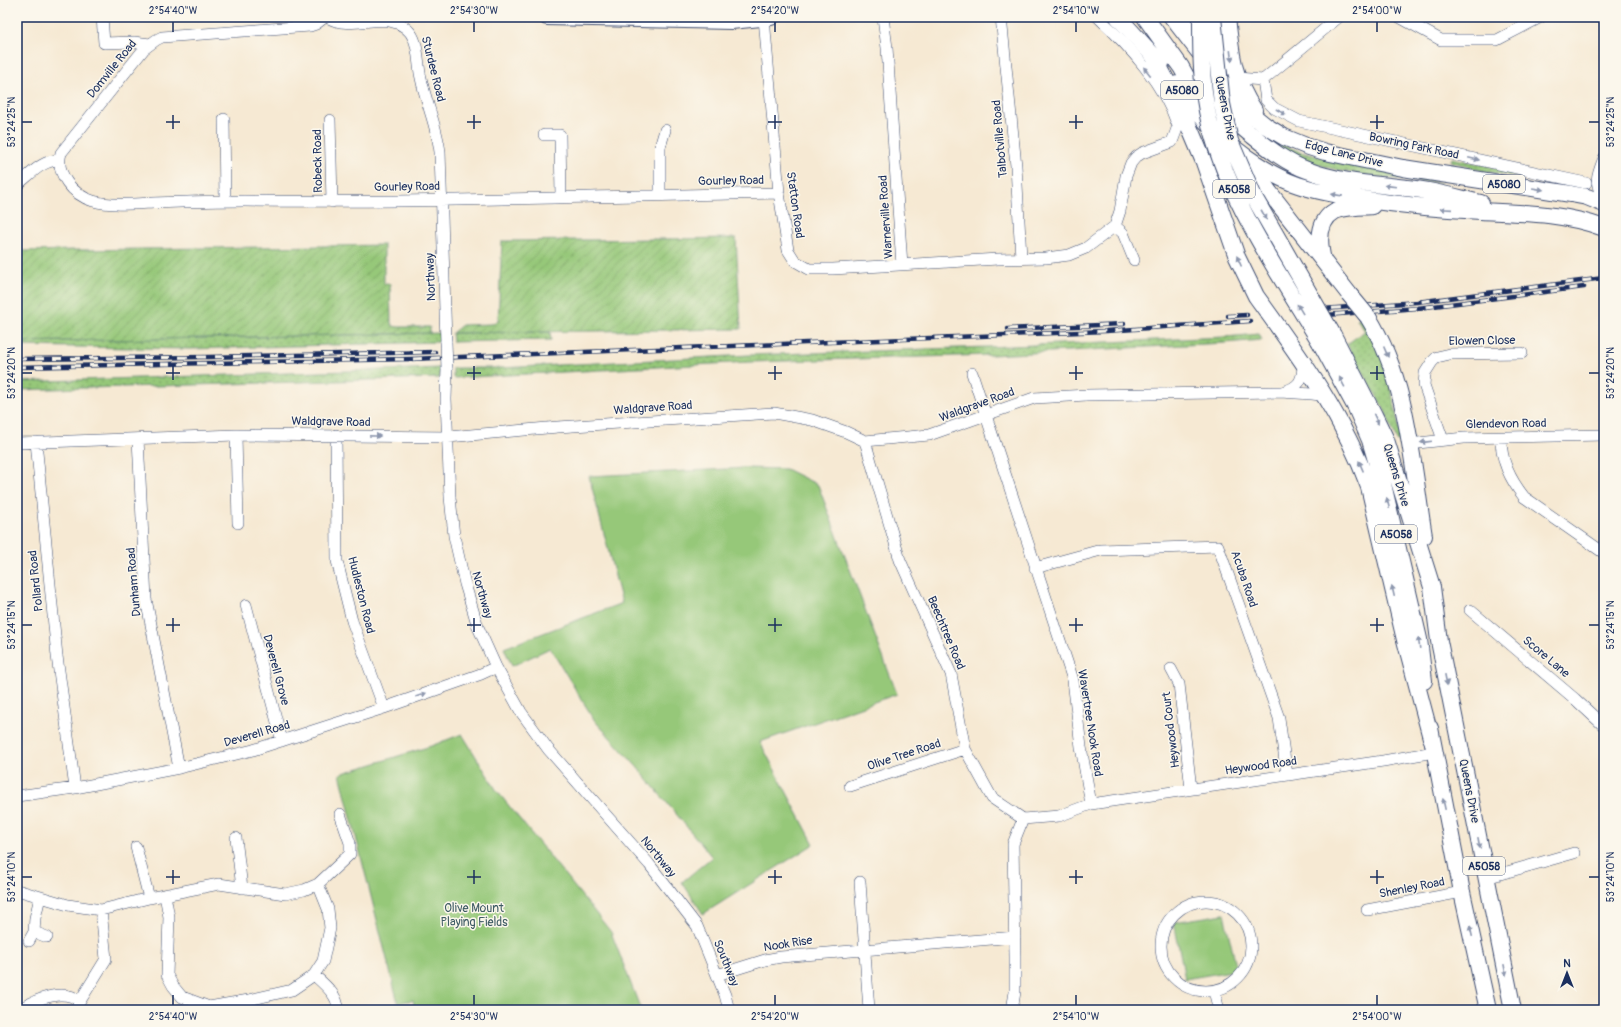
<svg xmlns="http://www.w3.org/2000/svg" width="1621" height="1027" viewBox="0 0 1621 1027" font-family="Pangolin,sans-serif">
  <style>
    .grass { fill: url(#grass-dots); stroke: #587c6c }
    .park { fill: #96c879; stroke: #587c6c }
    .garden { fill: url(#garden-furrows); stroke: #587c6c }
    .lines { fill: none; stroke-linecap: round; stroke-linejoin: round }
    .minor-casing { stroke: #3c4b70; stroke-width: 12 }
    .highway-casing { stroke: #3c4b70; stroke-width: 18 }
    .minor { stroke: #fff; stroke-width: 11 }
    .highway { stroke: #fff; stroke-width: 16 }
    .rail-casing { stroke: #1b2f5e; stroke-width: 4.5 }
    .rail { stroke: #fbf7ec; stroke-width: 3; stroke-dasharray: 9; stroke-linecap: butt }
    .minor-bridge-casing { stroke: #3c4b70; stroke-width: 12; stroke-linecap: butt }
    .highway-bridge-casing { stroke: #3c4b70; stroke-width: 18; stroke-linecap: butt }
    .minor-bridge { stroke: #fff; stroke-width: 11 }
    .highway-bridge { stroke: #fff; stroke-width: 16 }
    .oneway { fill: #8d97ae }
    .ticks { fill: none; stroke: #1b2f5e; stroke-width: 1.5 }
    .labels { text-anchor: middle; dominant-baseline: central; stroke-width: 3; stroke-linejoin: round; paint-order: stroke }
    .shield { fill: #fbf7ec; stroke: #5e6b89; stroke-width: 1 }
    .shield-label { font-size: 11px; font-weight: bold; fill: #1b2f5e }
    .street-label { font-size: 12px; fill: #1b2f5e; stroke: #fbf7ec }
    .park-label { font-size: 12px; fill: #405d66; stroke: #fbf7ec }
    .neatline { fill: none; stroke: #1b2f5e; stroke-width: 1.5 }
    .ticks-label { font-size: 10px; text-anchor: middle; fill: #1b2f5e }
  </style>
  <defs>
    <pattern id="grass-dots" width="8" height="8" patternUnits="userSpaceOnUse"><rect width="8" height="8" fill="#96c879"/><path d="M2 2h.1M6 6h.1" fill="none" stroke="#7aa366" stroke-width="1.8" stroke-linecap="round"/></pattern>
    <pattern id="garden-furrows" width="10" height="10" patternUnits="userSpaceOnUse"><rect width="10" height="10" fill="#96c879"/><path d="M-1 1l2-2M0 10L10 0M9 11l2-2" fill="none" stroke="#7aa366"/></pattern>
  </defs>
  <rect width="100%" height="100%" fill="#fbf7ec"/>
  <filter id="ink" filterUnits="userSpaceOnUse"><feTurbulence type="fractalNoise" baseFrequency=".025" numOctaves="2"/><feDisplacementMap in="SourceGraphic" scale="8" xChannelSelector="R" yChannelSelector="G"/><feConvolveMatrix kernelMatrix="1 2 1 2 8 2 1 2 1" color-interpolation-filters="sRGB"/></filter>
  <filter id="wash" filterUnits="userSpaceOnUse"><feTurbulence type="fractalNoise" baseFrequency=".012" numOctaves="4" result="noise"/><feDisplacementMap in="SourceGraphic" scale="16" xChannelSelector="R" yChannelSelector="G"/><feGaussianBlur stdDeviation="0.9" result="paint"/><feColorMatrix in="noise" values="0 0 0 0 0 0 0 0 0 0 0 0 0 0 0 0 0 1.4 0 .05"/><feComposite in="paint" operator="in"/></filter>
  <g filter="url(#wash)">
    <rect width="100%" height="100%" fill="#f6e9d3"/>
    <path class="grass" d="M1272,141L1304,153L1441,183C1384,178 1319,176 1272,141Z
      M1452,158L1549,179L1547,181L1482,171L1451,161Z
      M1362,318L1382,350L1395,407L1401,440L1397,441L1384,409L1347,344L1365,331L1357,319Z
      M550,332L551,340L453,342L452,333Z
      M440,333V342L189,349L17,346V342Z
      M1259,334L1262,340L1225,343L991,355L750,362L453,378V368H500L749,355L987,347L1225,337Z
      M440,368V378L17,390V382Z"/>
    <path class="park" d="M746,468L786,469L818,485L897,694L760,742L814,844L703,914L682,882L712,857L637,767L595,721L550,648L512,666L504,648L622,603L589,476Z
      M462,734L497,791L611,932L641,1010H415L413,1000L398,1003L340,774L431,746Z
      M1224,914L1237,970L1185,979L1174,922Z"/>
    <path class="garden" d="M736,238L741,329L452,333L462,325L491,324L495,323L498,320L502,241Z
      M384,245V284H390L391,323L393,326L398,327H430V333L17,342V251Z"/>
  </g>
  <g filter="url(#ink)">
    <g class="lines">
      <g class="minor-casing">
        <path id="minor" d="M102,17L104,43L134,42L150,44
          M325,17L316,24L310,26L162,37L156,40L144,49L61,153C55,174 73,195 93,201C112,206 134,204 153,203C183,202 214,201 244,201C422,203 601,196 779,193
          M327,17C347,29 369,18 390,21C400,23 410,29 414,39C419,51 418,66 421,78C426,103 437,127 440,152L446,342
          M883,17L887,48L902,265
          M1001,17L1016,166L1021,258
          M1399,17L1441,40H1497L1541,17
          M764,18L779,193L788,250L795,261L809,269H833L998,259L1046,258L1069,255L1086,248L1115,226L1120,211L1126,176L1131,163L1136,157L1142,153L1172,142L1178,126C1164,84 1130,47 1098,17
          M1237,78L1263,80L1339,17
          M1263,80L1266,100L1274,108L1299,121L1586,183
          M224,119L225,201
          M330,120L332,202
          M544,135H560L561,197
          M1604,158C1595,180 1595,181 1604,203
          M17,185C30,175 42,160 59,160
          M660,195V147L665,130
          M1115,226L1123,233L1134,260
          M447,368L446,399L450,497L454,536L465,584L478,627L496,667L521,712L548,749L649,864L697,926L725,995L729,1010
          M972,373L1073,680L1081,747L1091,804
          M1282,392C1300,387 1303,380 1303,363
          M236,435L238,523
          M336,435L337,561L352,621L384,708
          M1501,438C1501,461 1510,479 1524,497L1604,553
          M138,439L146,599L179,768
          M1443,440L1424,385L1425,373L1432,362L1437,357L1450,354L1522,353
          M865,441L900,560L951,674L965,749L992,798L1023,819
          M36,442L57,656L75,788
          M17,443L236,435L448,437L558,427L774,413L812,420L846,432L865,441L929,435L1034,398L1087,395L1280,392L1312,394L1320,395L1327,399
          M1409,444L1464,438L1604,435
          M1035,568L1101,550L1218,546L1279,718L1287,775
          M246,605L282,741
          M1470,610L1575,699L1604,726
          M1171,669L1179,684L1191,789
          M850,786L965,749
          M17,796L75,788L179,768L253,750L384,708L481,674L496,667
          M236,838L242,888
          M136,847L149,898
          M1486,878L1574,853
          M860,882L869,1010
          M17,890L68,905L101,910L149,898L219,884L285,894L304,890L318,884L350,854V843L340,814
          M165,895L169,917L167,975L173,986L182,997L209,1007L249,1000L292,990L314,975L323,961L330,928L328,909L318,884
          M40,897L35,918L34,932L47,937
          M1161 946a45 45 0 1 1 90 0a45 45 0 1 1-90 0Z
          M1367,910L1462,892
          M29,941L34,932
          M314,975C324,984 339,996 338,1010
          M717,975L765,960L781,957L1015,937
          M1214,991L1219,1010
          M18,1010C35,1000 62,987 80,1001
          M76,1010L80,1001L106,959L101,910
          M1012,1010L1015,992V957L1013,844L1023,819L1059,816L1091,804L1383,761L1434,752"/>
      </g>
      <g class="highway-casing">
        <path id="highway" d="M547,17L731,21L771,17
          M1118,17L1161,64
          M1145,17L1181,67L1192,87L1202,100
          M1172,17L1240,105L1266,126L1284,137L1306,146L1325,152L1403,168L1571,194L1587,197L1604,204
          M1189,17L1193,43
          M1227,17C1231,53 1233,79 1254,110
          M1154,57L1182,110L1204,162L1237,257L1256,296C1300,357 1343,415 1369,487L1405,640L1431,738
          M1201,77C1212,100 1230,117 1249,133C1267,147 1285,162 1307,170C1346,185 1388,184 1428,191C1446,194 1463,199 1481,203
          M1177,84C1190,101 1202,119 1217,133C1238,153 1271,176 1298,185C1319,192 1340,195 1361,199C1401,205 1441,209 1481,211C1523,213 1564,213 1604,228
          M1249,163L1270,193L1349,294
          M1323,260C1319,244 1317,221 1335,211C1343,207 1362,207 1372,206
          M1368,317C1408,381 1412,463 1424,536
          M1333,335L1374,415L1386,440L1432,587L1439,641L1513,1010
          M1320,342L1356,408L1370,440L1383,484L1419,639L1424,681
          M1430,728L1462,892L1488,1010"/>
      </g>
      <use href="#minor" class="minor"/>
      <use href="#highway" class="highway"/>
      <g class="rail-casing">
        <path id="rail" d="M1296,311L1417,302L1604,278
          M1228,316L1247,315
          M1300,317L1418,308L1584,287
          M1008,329L1124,324
          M17,359L208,357L435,352
          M17,367L411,359L1106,331L1250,321"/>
      </g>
      <use href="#rail" class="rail"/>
      <g class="minor-bridge-casing">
        <path id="minor-bridge" d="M446,342L447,368"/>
      </g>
      <g class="highway-bridge-casing">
        <path id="highway-bridge" d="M1201,17C1201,48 1201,80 1207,111C1223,194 1278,271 1320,342
          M1213,17L1222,104L1230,141L1254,197L1333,335
          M1349,294L1368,317"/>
      </g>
      <use href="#minor-bridge" class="minor-bridge"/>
      <use href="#highway-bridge" class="highway-bridge"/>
    </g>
    <defs><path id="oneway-solid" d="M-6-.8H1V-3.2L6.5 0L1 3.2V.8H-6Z"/></defs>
    <g class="oneway">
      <use href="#oneway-solid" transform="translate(1231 56) rotate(83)"/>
      <use href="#oneway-solid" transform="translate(1147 71) rotate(-128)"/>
      <use href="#oneway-solid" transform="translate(1281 112) rotate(30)"/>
      <use href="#oneway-solid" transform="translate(1474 159) rotate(12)"/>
      <use href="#oneway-solid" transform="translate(1390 186) rotate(-173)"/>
      <use href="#oneway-solid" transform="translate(1538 189) rotate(9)"/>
      <use href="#oneway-solid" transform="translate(1337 195) rotate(-171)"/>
      <use href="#oneway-solid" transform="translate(1446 209) rotate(-176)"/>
      <use href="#oneway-solid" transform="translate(1264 215) rotate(61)"/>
      <use href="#oneway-solid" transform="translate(1239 261) rotate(-114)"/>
      <use href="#oneway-solid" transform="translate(1300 309) rotate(-121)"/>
      <use href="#oneway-solid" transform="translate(1386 352) rotate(67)"/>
      <use href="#oneway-solid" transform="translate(1342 382) rotate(-118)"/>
      <use href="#oneway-solid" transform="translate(1376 419) rotate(65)"/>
      <use href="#oneway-solid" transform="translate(375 436) rotate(1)"/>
      <use href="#oneway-solid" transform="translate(1426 442) rotate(173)"/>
      <use href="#oneway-solid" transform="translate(1361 466) rotate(-113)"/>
      <use href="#oneway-solid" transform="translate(1388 503) rotate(-104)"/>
      <use href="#oneway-solid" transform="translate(1393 591) rotate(-103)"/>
      <use href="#oneway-solid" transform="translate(1419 643) rotate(-98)"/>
      <use href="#oneway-solid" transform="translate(1446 680) rotate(79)"/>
      <use href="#oneway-solid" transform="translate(421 695) rotate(-20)"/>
      <use href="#oneway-solid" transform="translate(1444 804) rotate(-102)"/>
      <use href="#oneway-solid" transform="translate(1479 843) rotate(79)"/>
      <use href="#oneway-solid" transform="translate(1471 931) rotate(-103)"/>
      <use href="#oneway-solid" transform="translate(1505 970) rotate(79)"/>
    </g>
  </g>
  <path class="ticks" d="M173,22V32M474,22V32M775,22V32M1076,22V32M1377,22V32M173,115V129M474,115V129M775,115V129M1076,115V129M1377,115V129M22,122H32M166,122H180M467,122H481M768,122H782M1069,122H1083M1370,122H1384M1589,122H1599M173,366V380M474,366V380M775,366V380M1076,366V380M1377,366V380M22,373H32M166,373H180M467,373H481M768,373H782M1069,373H1083M1370,373H1384M1589,373H1599M173,618V632M474,618V632M775,618V632M1076,618V632M1377,618V632M22,625H32M166,625H180M467,625H481M768,625H782M1069,625H1083M1370,625H1384M1589,625H1599M173,870V884M474,870V884M775,870V884M1076,870V884M1377,870V884M22,877H32M166,877H180M467,877H481M768,877H782M1069,877H1083M1370,877H1384M1589,877H1599M173,995V1005M474,995V1005M775,995V1005M1076,995V1005M1377,995V1005"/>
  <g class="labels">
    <g class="shield">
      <rect x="1161" y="81" width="42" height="18" rx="3"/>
      <rect x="1483" y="175" width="42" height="18" rx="3"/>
      <rect x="1213" y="180" width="42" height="18" rx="3"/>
      <rect x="1375" y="525" width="42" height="18" rx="3"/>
      <rect x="1463" y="857" width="42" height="18" rx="3"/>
    </g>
    <g class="shield-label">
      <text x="1182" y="90">A5080</text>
      <text x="1504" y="184">A5080</text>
      <text x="1234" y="189">A5058</text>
      <text x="1396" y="534">A5058</text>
      <text x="1484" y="866">A5058</text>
    </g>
    <g class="street-label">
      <text transform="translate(112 69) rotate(-51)">Domville Road</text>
      <text transform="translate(433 69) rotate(76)">Sturdee Road</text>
      <text transform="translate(1225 108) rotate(79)">Queens Drive</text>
      <text transform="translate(1000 139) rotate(-95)">Talbotville Road</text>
      <text transform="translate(1414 146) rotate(12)">Bowring Park Road</text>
      <text transform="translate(1344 154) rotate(14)">Edge Lane Drive</text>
      <text transform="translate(318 161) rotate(-91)">Robeck Road</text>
      <text transform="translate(731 181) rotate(-1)">Gourley Road</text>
      <text transform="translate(407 187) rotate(-1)">Gourley Road</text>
      <text transform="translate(795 205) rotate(82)">Statton Road</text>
      <text transform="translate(886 217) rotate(-94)">Warnerville Road</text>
      <text transform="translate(431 277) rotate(-92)">Northway</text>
      <text transform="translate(1482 341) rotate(-1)">Elowen Close</text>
      <text transform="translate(977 405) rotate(-20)">Waldgrave Road</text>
      <text transform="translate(653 408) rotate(-4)">Waldgrave Road</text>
      <text transform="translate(331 422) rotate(1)">Waldgrave Road</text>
      <text transform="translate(1506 424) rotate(-1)">Glendevon Road</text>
      <text transform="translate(1396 475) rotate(73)">Queens Drive</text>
      <text transform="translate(1244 579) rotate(71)">Acuba Road</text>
      <text transform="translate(36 581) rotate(-96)">Pollard Road</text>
      <text transform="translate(134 582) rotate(-95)">Dunham Road</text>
      <text transform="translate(361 595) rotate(76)">Hudleston Road</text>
      <text transform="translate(482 595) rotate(74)">Northway</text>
      <text transform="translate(946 633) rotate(67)">Beechtree Road</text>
      <text transform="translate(1546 657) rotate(40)">Score Lane</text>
      <text transform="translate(276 670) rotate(75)">Deverell Grove</text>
      <text transform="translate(1090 723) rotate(81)">Wavertree Nook Road</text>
      <text transform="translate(1171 730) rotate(-97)">Heywood Court</text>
      <text transform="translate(257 734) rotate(-16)">Deverell Road</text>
      <text transform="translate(904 755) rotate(-18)">Olive Tree Road</text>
      <text transform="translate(1261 766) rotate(-8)">Heywood Road</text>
      <text transform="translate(1469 791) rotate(79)">Queens Drive</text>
      <text transform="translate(658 857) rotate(51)">Northway</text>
      <text transform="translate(1412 888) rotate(-11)">Shenley Road</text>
      <text transform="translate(788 944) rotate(-9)">Nook Rise</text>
      <text transform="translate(726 963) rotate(68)">Southway</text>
    </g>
    <g class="park-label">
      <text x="474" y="908">Olive Mount<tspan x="474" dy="14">Playing Fields</tspan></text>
    </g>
  </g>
  <rect width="1621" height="1027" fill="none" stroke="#fbf7ec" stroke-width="44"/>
  <g transform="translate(1567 973)" stroke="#fbf7ec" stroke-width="3" paint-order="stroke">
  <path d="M0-3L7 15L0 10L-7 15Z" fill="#1b2f5e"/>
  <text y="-6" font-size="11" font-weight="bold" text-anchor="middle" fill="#1b2f5e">N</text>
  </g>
  <rect x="22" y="22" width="1577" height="983" class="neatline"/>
  <g class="ticks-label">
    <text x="173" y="14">2°54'40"W</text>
    <text x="474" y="14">2°54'30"W</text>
    <text x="775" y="14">2°54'20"W</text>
    <text x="1076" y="14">2°54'10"W</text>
    <text x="1377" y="14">2°54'00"W</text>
    <text transform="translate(11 122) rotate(-90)" y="4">53°24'25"N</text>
    <text transform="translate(1610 122) rotate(-90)" y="4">53°24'25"N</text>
    <text transform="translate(11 373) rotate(-90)" y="4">53°24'20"N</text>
    <text transform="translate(1610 373) rotate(-90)" y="4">53°24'20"N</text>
    <text transform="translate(11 625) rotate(-90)" y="4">53°24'15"N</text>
    <text transform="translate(1610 625) rotate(-90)" y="4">53°24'15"N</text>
    <text transform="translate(11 877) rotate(-90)" y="4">53°24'10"N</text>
    <text transform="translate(1610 877) rotate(-90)" y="4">53°24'10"N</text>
    <text x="173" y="1020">2°54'40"W</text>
    <text x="474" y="1020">2°54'30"W</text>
    <text x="775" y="1020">2°54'20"W</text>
    <text x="1076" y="1020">2°54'10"W</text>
    <text x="1377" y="1020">2°54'00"W</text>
  </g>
</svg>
